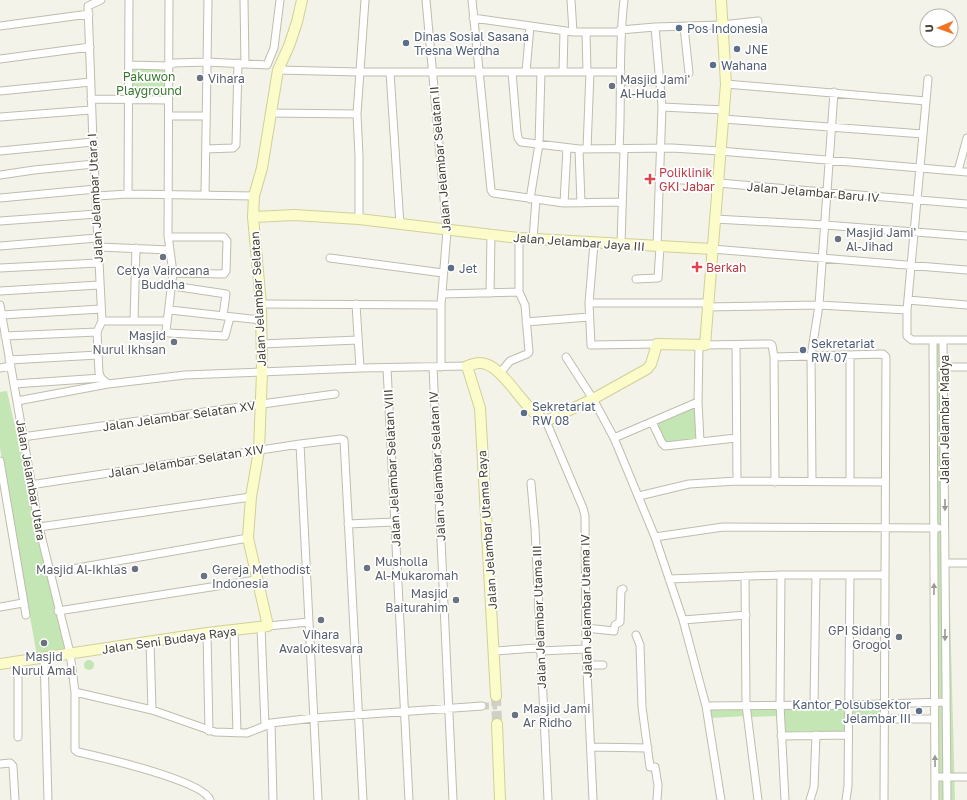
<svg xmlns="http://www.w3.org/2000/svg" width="967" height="800" viewBox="0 0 967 800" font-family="'Golos Text',sans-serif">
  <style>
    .green { fill: #c3e6b4 }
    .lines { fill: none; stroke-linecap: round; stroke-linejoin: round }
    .street-tunnel { stroke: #d1d0c6; stroke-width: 7; stroke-dasharray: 7 3.5; stroke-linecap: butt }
    .secondary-tunnel { stroke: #d1d0c6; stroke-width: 10; stroke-dasharray: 10 5; stroke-linecap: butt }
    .street-casing { stroke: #bfbdac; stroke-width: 9 }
    .secondary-casing { stroke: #d1d09a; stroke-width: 12 }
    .street { stroke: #fff; stroke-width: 7 }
    .secondary { stroke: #fcfccb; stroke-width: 10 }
    .oneway { fill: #9a9992 }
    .service-dot { fill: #5c6f8a; stroke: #fff; stroke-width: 1.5 }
    .worship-dot { fill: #6b7280; stroke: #fff; stroke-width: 1.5 }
    .health-dot { fill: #e0444e; stroke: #fff; stroke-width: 1.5 }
    .labels { text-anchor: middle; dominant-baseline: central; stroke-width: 3.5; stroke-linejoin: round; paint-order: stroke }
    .service-label { font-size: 12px; fill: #4e5e75; stroke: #fff; text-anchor: start }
    .park-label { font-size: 12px; fill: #37772d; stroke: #fff }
    .worship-label { font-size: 12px; fill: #5b616d; stroke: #fff; text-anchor: start }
    .street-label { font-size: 12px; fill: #474538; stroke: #fff }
    .health-label { font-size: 12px; fill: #be3a42; stroke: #fff; text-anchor: start }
  </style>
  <rect width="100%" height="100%" fill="#f4f3e9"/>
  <path class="green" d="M130,65L168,66V100L129,101Z
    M936,342L943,344L955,800H932Z
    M7,391L66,651L37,656L0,448V392Z
    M696,405L698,438L663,445L654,421Z
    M84 665a5 5 0 1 1 10 0a5 5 0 1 1-10 0Z
    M781,705L846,706V734L782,735Z
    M883,705V718H848L849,706Z
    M746,706L747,716L710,718L707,707Z
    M748,706H780V716L749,717Z"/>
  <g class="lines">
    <path class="street-tunnel" d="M482,706H497"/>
    <path class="secondary-tunnel" d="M496,696L497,724"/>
    <g class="street-casing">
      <path id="street" d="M101,0L88,6L93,142L102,321L97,332L99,373L101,378L108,384
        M169,0L168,235L173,273L166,331L169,333L225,336L230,317
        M244,0L245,64
        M426,0L447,231L441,305V367
        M472,0L491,190L493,193L564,203L622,202
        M571,0L573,32
        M473,18L573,32H620
        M0,26L89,14
        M655,27L722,25L758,21
        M684,27L689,73
        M620,30L655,27L662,107L657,247
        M586,32L587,72
        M0,59L90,47
        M130,65L168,66L174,63L207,62L267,65L274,48L280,0
        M278,70L359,72H621
        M390,72L400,225
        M512,72L517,132L518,138L521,142L579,149L672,148L720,151L967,172
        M526,72L530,26
        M563,72L564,31
        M928,79L907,310V336L912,340H967
        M621,81H661
        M726,84L926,101
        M0,91L91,82
        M91,99L168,100
        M662,107L724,110
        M270,113L357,114
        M169,116H206
        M0,117L91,110
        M723,119L923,134
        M206,149L233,148L236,145L238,63
        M579,149L581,203
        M587,149L590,72
        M619,149C622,99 618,49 624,0
        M0,151L93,142
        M958,171L967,138
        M0,175L34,170L94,164
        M659,178L967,204
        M128,194L129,0
        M205,195L208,0
        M97,196L128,194L254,196
        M0,198L96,189
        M530,199L539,144L541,72
        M564,203L567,148
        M359,219V156L357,114L365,0
        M715,219L825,225L967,236
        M0,221L97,214
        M168,237H224L227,241L226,271L224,274L173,273
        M533,239L536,199
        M594,243L589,303L591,345L657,344
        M621,244L624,149
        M0,246L97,238
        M98,247L170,250
        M712,249L967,270
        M330,258L443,273
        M0,268L98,263
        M636,279L658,278L660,247
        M173,286L226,294L223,316
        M0,291L99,285
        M490,293L491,236
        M442,294L519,292
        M908,300L967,305
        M589,303H707
        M261,304L441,305
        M356,304L360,368
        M0,305L39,527L70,653L75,692V750L78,752C100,757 204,781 210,800
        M707,307L819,305L907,310
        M170,310L261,320
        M2,315L101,309
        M134,320L136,248
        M102,321H167
        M526,322L589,317
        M5,336L97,332
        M933,340L935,800
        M943,340L947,800
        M261,344L358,340
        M699,345L698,402L700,441
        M705,345L770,344L772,345L774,357L883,354L886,357L884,800
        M736,345L737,481
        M566,357L593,399L614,438L655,537L683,620L706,706L721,800
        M774,357L775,482
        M9,360L98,355
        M433,367L453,800
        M944,367H967
        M0,368L10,366
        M387,368L409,800
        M499,374L510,361L527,354L529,352L525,305L519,292V238
        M14,384L101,378
        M17,401L108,384L185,375L360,368L467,366
        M546,421L583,508L585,516L586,649L593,800
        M652,422L662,443L665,446L736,438
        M22,437L335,394
        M614,438L698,402
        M300,444L318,800
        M0,461L26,615
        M812,481L811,356L819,305L834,92
        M850,482V356
        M531,483L535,528L548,800
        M30,485L300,444L341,439L344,440L363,800
        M639,496L689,484L737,481L885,482
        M348,524L394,522
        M39,527L251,497
        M655,537L723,527L938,528
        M945,563H967
        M49,573L248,538
        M781,575L780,705L785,800
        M745,576L746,705L758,800
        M669,579L781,575H885
        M0,607L23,603
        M58,611L256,580
        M683,620L746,615
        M268,626L309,622
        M261,627L265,726L271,723L314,718L482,706
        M586,628L614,631L615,625L620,622L621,590L623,589
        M234,631L237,733
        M207,633L209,731
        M636,635L640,645L642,707L650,767H655L658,785L657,800
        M150,642L152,710
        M495,651L537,648L540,651L586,649
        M44,657L48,800
        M587,665H603
        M75,692L152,710L215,732L247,733L265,726
        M814,705L816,575
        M706,706L848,705L945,702
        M848,719H934
        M271,723L273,800
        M781,736L848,735
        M18,737V661
        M591,747L648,748
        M0,764L10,763L13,766L15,800
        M935,777H967
        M810,800L814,787L816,735
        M846,800L848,786L850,575"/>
    </g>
    <g class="secondary-casing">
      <path id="secondary" d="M253,217L294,215L359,219L519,238L712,249
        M0,664L207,633L268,626L248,538L251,497L259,450L262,372L261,304L253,217L254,196L262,168L278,70L289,46L297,22L302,0
        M496,696L480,408L467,366C471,365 475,363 479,363C502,361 524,412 546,421L593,399L647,369L651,364L657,344L705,345L726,84L721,0
        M497,724L500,800"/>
    </g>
    <use href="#street" class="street"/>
    <use href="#secondary" class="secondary"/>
  </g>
  <defs><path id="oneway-solid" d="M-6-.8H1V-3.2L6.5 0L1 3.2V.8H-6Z"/></defs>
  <g class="oneway">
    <use href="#oneway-solid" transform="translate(945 505) rotate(90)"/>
    <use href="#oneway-solid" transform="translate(934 589) rotate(-90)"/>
    <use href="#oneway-solid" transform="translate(945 635) rotate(90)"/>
    <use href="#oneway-solid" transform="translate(935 761) rotate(-91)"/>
  </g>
  <g class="service-dot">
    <circle cx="679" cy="28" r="4"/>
    <circle cx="406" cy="43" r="4"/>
    <circle cx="737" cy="49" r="4"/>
    <circle cx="713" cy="65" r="4"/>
    <circle cx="451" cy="268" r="4"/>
    <circle cx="803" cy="350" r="4"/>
    <circle cx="524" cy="413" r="4"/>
    <circle cx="919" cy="711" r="4"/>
  </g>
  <g class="worship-dot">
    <circle cx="200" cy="78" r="4"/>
    <circle cx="612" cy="86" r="4"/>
    <circle cx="838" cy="239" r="4"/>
    <circle cx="163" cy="257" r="4"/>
    <circle cx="174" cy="342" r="4"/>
    <circle cx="367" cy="568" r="4"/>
    <circle cx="135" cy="569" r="4"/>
    <circle cx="204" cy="576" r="4"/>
    <circle cx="456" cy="600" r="4"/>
    <circle cx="321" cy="620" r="4"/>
    <circle cx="899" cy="637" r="4"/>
    <circle cx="44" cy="643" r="4"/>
    <circle cx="515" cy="715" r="4"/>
  </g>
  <g class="health-dot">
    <path d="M648 173h4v4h4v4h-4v4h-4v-4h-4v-4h4z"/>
    <path d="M695 261h4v4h4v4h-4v4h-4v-4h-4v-4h4z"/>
  </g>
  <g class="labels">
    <g class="service-label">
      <text x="687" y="28">Pos Indonesia</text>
      <text x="414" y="36">Dinas Sosial Sasana<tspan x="414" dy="14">Tresna Werdha</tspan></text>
      <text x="745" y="49">JNE</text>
      <text x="721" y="65">Wahana</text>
      <text x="459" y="268">Jet</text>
      <text x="811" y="343">Sekretariat<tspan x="811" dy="14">RW 07</tspan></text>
      <text x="532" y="406">Sekretariat<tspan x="532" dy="14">RW 08</tspan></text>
      <text x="911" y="704" text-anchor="end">Kantor Polsubsektor<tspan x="911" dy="14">Jelambar III</tspan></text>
    </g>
    <g class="park-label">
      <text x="149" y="76">Pakuwon<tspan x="149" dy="14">Playground</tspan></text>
    </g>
    <g class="worship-label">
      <text x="208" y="78">Vihara</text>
      <text x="620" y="79">Masjid Jami'<tspan x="620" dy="14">Al-Huda</tspan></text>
      <text x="846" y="232">Masjid Jami'<tspan x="846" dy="14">Al-Jihad</tspan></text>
      <text x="163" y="270" text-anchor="middle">Cetya Vairocana<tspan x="163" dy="14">Buddha</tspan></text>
      <text x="166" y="335" text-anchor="end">Masjid<tspan x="166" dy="14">Nurul Ikhsan</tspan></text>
      <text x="375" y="561">Musholla<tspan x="375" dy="14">Al-Mukaromah</tspan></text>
      <text x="127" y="569" text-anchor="end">Masjid Al-Ikhlas</text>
      <text x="212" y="569">Gereja Methodist<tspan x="212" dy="14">Indonesia</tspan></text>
      <text x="448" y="593" text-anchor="end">Masjid<tspan x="448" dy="14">Baiturahim</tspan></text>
      <text x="891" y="630" text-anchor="end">GPI Sidang<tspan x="891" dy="14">Grogol</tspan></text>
      <text x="321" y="634" text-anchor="middle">Vihara<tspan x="321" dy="14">Avalokitesvara</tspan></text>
      <text x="44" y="656" text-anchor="middle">Masjid<tspan x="44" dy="14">Nurul Amal</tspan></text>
      <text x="523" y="708">Masjid Jami<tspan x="523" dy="14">Ar Ridho</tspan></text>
    </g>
    <g class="street-label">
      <text transform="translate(440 159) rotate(-95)">Jalan Jelambar Selatan II</text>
      <text transform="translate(813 192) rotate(5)">Jalan Jelambar Baru IV</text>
      <text transform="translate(95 198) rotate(-93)">Jalan Jelambar Utara I</text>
      <text transform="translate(579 242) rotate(4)">Jalan Jelambar Jaya III</text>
      <text transform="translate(258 299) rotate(-93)">Jalan Jelambar Selatan</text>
      <text transform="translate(179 416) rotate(-8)">Jalan Jelambar Selatan XV</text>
      <text transform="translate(944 419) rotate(-90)">Jalan Jelambar Madya</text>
      <text transform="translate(186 461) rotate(-9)">Jalan Jelambar Selatan XIV</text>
      <text transform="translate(437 466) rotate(-93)">Jalan Jelambar Selatan IV</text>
      <text transform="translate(392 468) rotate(-93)">Jalan Jelambar Selatan VIII</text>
      <text transform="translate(31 480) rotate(80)">Jalan Jelambar Utara</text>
      <text transform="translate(487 530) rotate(-94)">Jalan Jelambar Utama Raya</text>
      <text transform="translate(586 606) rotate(-91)">Jalan Jelambar Utama IV</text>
      <text transform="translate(539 617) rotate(-92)">Jalan Jelambar Utama III</text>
      <text transform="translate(169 640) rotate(-8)">Jalan Seni Budaya Raya</text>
    </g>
    <g class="health-label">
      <text x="659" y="172">Poliklinik<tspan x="659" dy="14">GKI Jabar</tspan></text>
      <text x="706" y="267">Berkah</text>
    </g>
  </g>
  <g transform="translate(939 28) rotate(268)"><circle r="19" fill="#ffffff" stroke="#b5b5af"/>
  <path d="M0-3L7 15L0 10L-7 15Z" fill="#f07424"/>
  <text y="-6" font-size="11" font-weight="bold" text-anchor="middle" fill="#474538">U</text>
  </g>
</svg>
